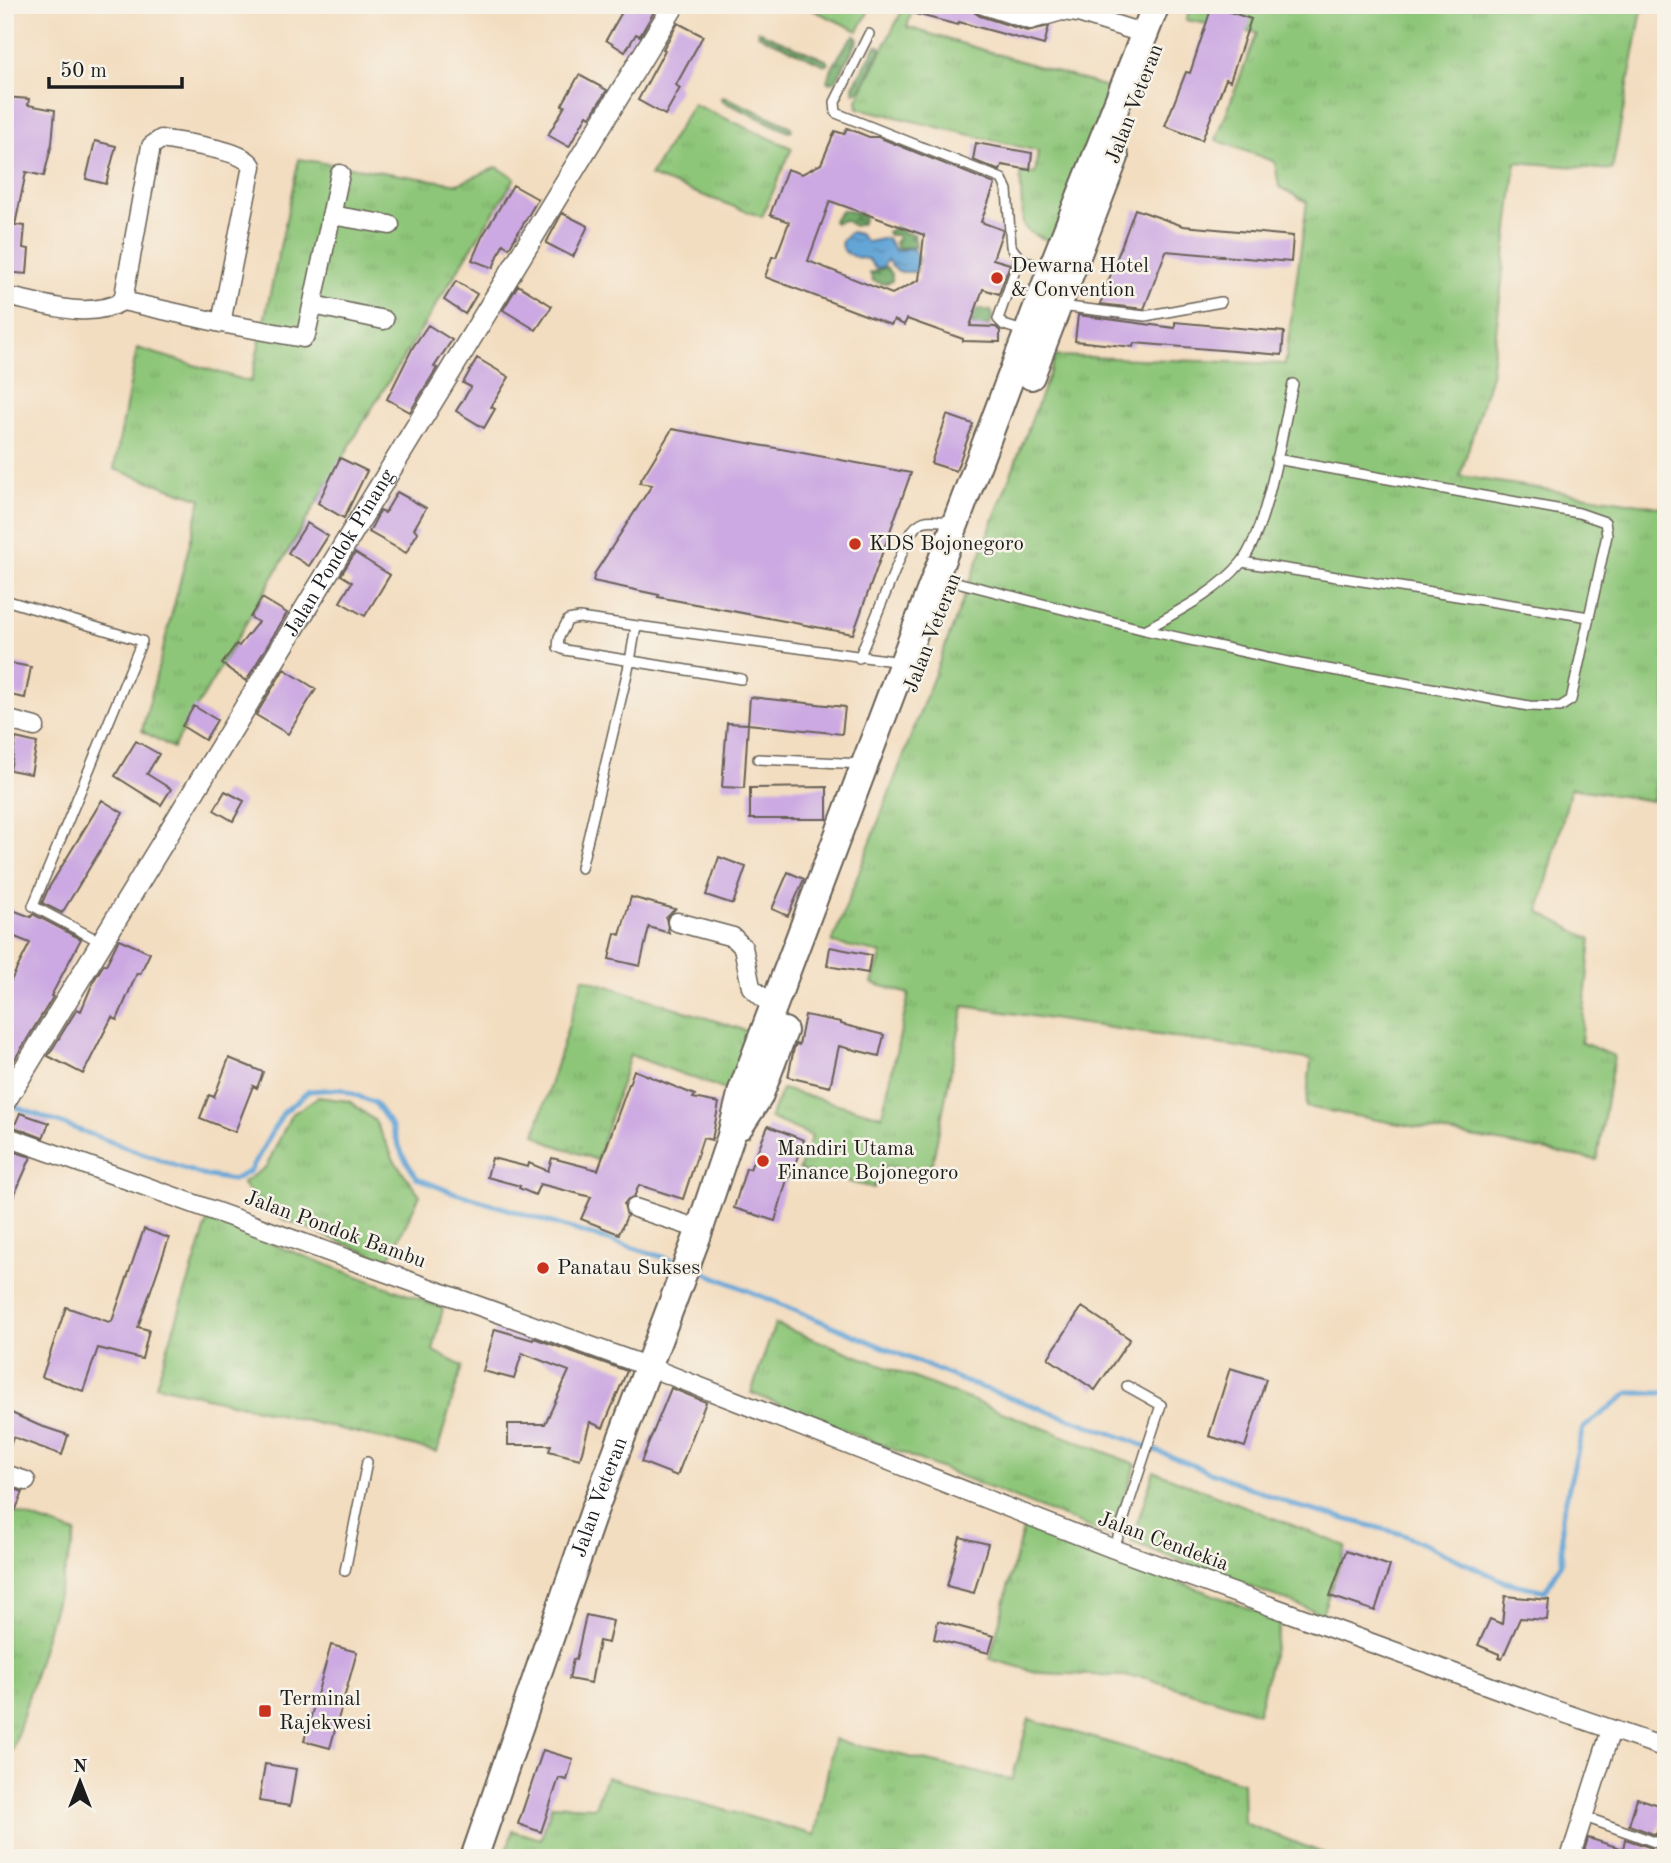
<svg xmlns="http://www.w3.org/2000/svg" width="1671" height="1863" viewBox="0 0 1671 1863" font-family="'Old Standard TT',serif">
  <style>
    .grass { fill: url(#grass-tufts); stroke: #55714a; stroke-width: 2 }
    .forest { fill: url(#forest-firs); stroke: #476442; stroke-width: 2 }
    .water { fill: url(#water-ripples); stroke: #40607a; stroke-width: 2 }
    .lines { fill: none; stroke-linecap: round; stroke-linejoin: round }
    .stream { stroke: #63a5d7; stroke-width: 5 }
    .building { fill: #cca9e2; fill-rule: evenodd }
    .service-casing { stroke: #676055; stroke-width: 12 }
    .minor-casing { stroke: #676055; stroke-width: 21 }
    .tertiary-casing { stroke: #676055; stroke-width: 24 }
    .primary-casing { stroke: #676055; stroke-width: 30 }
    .service { stroke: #fff; stroke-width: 9 }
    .minor { stroke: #fff; stroke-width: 18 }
    .tertiary { stroke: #fff; stroke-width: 21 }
    .primary { stroke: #fff; stroke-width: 26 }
    .poi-dot { fill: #c8321e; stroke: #f7f3e8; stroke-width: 2.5 }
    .labels { text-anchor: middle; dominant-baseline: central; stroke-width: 5; stroke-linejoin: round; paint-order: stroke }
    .street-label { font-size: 21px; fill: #1c1c1c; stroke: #f7f3e8 }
    .poi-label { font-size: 21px; fill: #1c1c1c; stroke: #f7f3e8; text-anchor: start }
  </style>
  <defs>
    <pattern id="grass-tufts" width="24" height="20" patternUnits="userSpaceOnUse" patternTransform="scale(1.75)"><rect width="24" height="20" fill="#8ec679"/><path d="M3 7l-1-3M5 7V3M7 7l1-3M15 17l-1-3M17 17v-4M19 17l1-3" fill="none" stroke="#7aaa68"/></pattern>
    <pattern id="forest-firs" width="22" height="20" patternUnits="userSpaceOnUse" patternTransform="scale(1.75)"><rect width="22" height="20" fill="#72ab69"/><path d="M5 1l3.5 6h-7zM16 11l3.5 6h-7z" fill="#5d8a56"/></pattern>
    <pattern id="water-ripples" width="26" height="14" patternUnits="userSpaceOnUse" patternTransform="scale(1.75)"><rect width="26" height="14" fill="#63a5d7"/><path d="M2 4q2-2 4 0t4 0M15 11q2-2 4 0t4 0" fill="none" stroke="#5186ae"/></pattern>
  </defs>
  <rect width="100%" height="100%" fill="#f7f3e8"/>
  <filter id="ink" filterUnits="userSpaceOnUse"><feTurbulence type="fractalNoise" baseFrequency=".0143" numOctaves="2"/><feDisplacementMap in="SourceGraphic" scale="14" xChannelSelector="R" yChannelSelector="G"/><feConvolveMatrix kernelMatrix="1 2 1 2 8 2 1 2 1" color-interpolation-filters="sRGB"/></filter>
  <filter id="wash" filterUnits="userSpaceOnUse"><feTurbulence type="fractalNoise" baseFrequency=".00686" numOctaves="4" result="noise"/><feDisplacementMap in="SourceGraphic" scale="28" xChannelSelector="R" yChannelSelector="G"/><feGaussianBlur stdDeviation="1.57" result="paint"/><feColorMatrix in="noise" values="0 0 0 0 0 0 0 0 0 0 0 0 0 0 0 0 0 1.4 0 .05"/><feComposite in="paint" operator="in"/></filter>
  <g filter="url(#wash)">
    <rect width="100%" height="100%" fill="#f3ddc0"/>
    <path class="grass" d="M802,5H872L858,31Z
      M905,5H914L907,27L1113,89L1055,244L1029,232L1023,225L1020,172L1035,174L1038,151L858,108L857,100Z
      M1191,5H1643L1612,170L1516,162L1491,375L1460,476L1666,508V724L1653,801L1571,788L1539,912L1591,939L1581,1042L1614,1056L1597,1160L1306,1107L1311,1060L1251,1049L964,1006L931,1170L880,1167L874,1188L799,1170L812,1136L770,1118L782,1089L882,1116L909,994L872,983L882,953L832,943L1056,356L1285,364L1307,202L1279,187L1275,162L1216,140L1257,33L1186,20Z
      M693,104L792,148L762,217L650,176Z
      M299,159L458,184L497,167L515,178L369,413L173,748L142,731L201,499L114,469L137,348L251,382Z
      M583,978L750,1032L733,1081L726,1090L630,1055L597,1160L549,1143L535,1134Z
      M318,1097L349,1101L375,1121L394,1160L420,1195L388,1261L281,1218L258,1203L242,1183L266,1167L291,1115Z
      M208,1220L443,1308L433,1351L462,1366L437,1452L156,1385Z
      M775,1324L1136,1464L1111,1536L751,1393Z
      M1154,1471L1346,1546L1322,1614L1131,1542Z
      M5,1509L76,1533L5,1777Z
      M1024,1524L1281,1620L1258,1713L1142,1677L1040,1673L990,1659Z
      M1029,1719L1243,1782L1244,1823L1336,1858H504L513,1831L541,1839L552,1805L595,1807L606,1777L815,1835L834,1740L1012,1780Z"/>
    <path class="forest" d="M758,31L826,60L828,64L825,65L758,35Z
      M855,35L858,40L837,79L830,83L827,81C829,72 847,40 855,35Z
      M876,46H880L881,50L861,89L854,93L853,86Z
      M725,97L790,126L792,130L789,132L722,101L721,98Z
      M842,210L859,213L864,217L863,223L854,226L844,220L835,223L833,221Z
      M896,227L902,232L914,234L916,247L897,248L895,242L898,239L897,235H889L887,232Z
      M886,267L892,274V281L884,284L873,281L870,273Z
      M979,309L991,311L993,315L990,325C979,328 978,329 968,323L974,312Z"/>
    <path class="water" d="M851,232L859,234L867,242L887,238L896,251L909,248L914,250L919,258L916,272H898L887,260L883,267L875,268L868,259C851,259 828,247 851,232Z"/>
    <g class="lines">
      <path class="stream" d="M8,1104L202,1175L233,1180L250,1171L283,1113L309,1091L341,1089L375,1103L391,1125L403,1156L417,1178L446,1190L679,1262
        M694,1268L966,1382L1127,1439L1296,1506L1402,1534L1506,1582L1545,1591L1562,1562V1516L1583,1428L1629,1393H1666"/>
    </g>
    <g id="blocks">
      <path class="building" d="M626,5H647L655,10L640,36L636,34L625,52L606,40Z
        M900,5H972L974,12L980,16L1027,31L1049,26L1044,45L959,22L958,25L900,10Z
        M1212,6L1251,19L1230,81L1226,79L1202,140L1165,126L1186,72L1190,73Z
        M678,23L703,36L676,85L680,88L665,115L638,100L665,50L663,49Z
        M579,75L607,90L590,117L587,115L569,147L548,135L565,106L562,105Z
        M5,97L29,99L28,105L55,110L52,143L44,176L26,172L15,225L25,226L23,248L29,249L27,274L5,272Z
        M847,128L869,137H878L995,184L981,222L1003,230L993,259L1010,264L999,294L983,289L970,326L996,327L1000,331V342L963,341V339L907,319L904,325L894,320L891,325L765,277L772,257H776L789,222L770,215L787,169L802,174L821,164L835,131L844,134ZM830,201L924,235L919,280L892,294L808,261Z
        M95,141L116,146L106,184L86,179Z
        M976,143L1032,153L1030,170L1002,165L1000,171L973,160Z
        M513,185L538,199L509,248L503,244L493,268L472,260L482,237Z
        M1135,209L1183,226L1293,236L1291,262L1166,251L1144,309L1100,304Z
        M562,213L588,226L573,257L546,243Z
        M456,281L477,294L465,314L444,300Z
        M518,285L552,306L536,330L503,310Z
        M1078,315L1175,328V322L1284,332L1282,355L1134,343L1133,347L1075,341Z
        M428,325L452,340L434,367L437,368L410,412L387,399L413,347Z
        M477,358L509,377L491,407L495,409L484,428L456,411L471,387L463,383Z
        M947,415L973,424L956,471L931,463Z
        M672,429L911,473L853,634L658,597L659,595L593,581L595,573L652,485L639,483Z
        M340,458L367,471L344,518L318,503Z
        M397,492L426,508L414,529L418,532L406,553L369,532L380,511L385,513Z
        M307,523L328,536L309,566L288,553Z
        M355,553L390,575L365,616L340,602L352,582L341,575Z
        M262,598L287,613L246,681L222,664L236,644L239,646L258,622L250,617Z
        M5,662L31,667L25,698L5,694Z
        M284,669L316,689L288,734L256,715Z
        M750,697L845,707L842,734L748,724Z
        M194,706L217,720L205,740L182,726Z
        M727,723L748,724L744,788L722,787Z
        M16,738L37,743L31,774L10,770Z
        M136,741L159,754L147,774L171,789L161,805L115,776Z
        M827,787V819H750V788Z
        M225,791L244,801L233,821L214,810Z
        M102,800L123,813L62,913L42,903L48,889Z
        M719,857L746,867L733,904L706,895Z
        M788,872L804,879L788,916L772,909Z
        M631,897L675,909L666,918L669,933L649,927L640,966L609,959L615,933L620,935Z
        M5,907L31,917L33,914L81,939L51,996L53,997L5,1075V992L30,943L5,933Z
        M119,939L150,953L140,974L137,973L117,1020L112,1017L83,1074L48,1056L77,1009L81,1011L94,980L104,964L106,965Z
        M830,947L871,955L868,973L827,966Z
        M805,1015L841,1022V1024L884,1035L879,1056L839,1046L830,1087L788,1077L794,1048L796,1044L799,1045Z
        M229,1058L263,1072L257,1088L253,1086L235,1132L200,1118L209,1095L214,1097Z
        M634,1070L695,1095L693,1098L719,1103L712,1140L703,1138L683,1199L639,1185L634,1197L628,1199L624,1204L627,1216L619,1234L581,1219L591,1197L540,1184L535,1195L519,1188L520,1186L487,1177L492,1158L528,1167L529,1163L548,1171L552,1158L598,1170Z
        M20,1113L49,1123L43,1138L14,1127Z
        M768,1126L804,1140L790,1177L788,1176L775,1221L734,1208L746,1168L750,1169Z
        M6,1149L31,1157L6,1214L5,1152Z
        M144,1229L169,1238L138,1327L149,1330L142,1359L98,1348L83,1391L42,1377L66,1307L109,1322L112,1321Z
        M1082,1307L1130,1339L1095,1390L1048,1358Z
        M495,1329L533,1340L534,1338L627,1371L603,1428L590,1422L580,1459L549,1451L551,1445H508V1424H545L569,1371L522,1353L514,1379L483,1371Z
        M1230,1368L1266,1379L1245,1447L1209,1436Z
        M671,1388L706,1402L677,1476L641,1462Z
        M5,1410L38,1425L68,1435L62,1455L13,1437L8,1453L5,1452Z
        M6,1486L23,1492L6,1533H5Z
        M960,1537L988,1544L974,1593L947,1586Z
        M1346,1551L1390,1566L1375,1611L1330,1596Z
        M1505,1596L1549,1600L1547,1620L1520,1618L1502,1659L1499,1658V1654L1478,1645L1490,1619L1502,1624Z
        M586,1615L613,1621L608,1643L599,1641L591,1683L569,1679L573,1659L576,1660Z
        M938,1621L994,1636L989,1653L934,1639Z
        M331,1645L357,1652L330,1748L304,1741Z
        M543,1750L573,1759L567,1780L559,1778L541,1832L518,1824Z
        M265,1764L296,1769L290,1806L259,1801Z
        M1637,1798L1665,1807L1656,1835L1629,1825Z
        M1588,1838L1623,1849L1625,1839L1652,1848L1649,1858H1582Z"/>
    </g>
  </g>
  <g filter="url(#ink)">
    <use href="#blocks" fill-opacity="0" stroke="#676055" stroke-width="2"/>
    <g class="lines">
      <g class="service-casing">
        <path id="service" d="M869,34L835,102L836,113L1002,179L1007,190L1011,246C1019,262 1033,264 1049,269
          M1019,259L998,319L1004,325L1026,332
          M1060,306L1145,316L1221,302
          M1242,562L1589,617
          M937,577L1145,630L1289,662L1529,706L1560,707L1571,700L1607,535L1605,522L1579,513L1276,459
          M5,600L142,641L33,906L101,942
          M1145,630C1178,611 1216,593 1241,563C1267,531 1283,427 1293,384
          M859,658L909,536C921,515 931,521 953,522
          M741,679L565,650L558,647L559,637L568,620L579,618L901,662
          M758,759L863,764
          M581,868L630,661L636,626
          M1114,1549L1161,1405L1127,1386
          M345,1571L367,1462
          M1582,1816L1666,1846"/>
      </g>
      <g class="minor-casing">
        <path id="minor" d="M983,5L1030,20L1062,11L1078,13L1145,34
          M331,215L390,225
          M5,296C43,303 87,321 123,301L151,146L161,139C181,143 243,149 252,166L221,323L123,301
          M313,305L384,320
          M221,323L303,338L306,335L340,174
          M5,719L35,727
          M677,922L733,937L743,947L751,987L773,1007
          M5,1136L649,1367L1114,1549L1558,1711L1666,1748
          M635,1208L699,1229
          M5,1474L26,1481
          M1570,1858L1611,1730"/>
      </g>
      <g class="tertiary-casing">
        <g id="tertiary">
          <path id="s1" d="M5,1101L674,5"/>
        </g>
      </g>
      <g class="primary-casing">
        <g id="primary">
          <path d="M1031,376L1115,157"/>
          <path d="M740,1126L759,1097L784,1031"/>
          <path id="s2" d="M474,1858L594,1511L697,1237L730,1139L742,1090L1051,270L1156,5"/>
        </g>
      </g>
      <use href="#service" class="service"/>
      <use href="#minor" class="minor"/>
      <use href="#tertiary" class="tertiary"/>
      <use href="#primary" class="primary"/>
    </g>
  </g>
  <g class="poi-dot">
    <circle cx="997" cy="278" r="7"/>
    <circle cx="855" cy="544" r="7"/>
    <circle cx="763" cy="1161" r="7"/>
    <circle cx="543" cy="1268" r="7"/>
    <rect x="258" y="1704" width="14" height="14" rx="3.5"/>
  </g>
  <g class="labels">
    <g class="street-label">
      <text transform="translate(1135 104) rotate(-69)">Jalan Veteran</text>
      <text stroke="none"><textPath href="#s1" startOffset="642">Jalan Pondok Pinang</textPath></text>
      <text transform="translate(933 633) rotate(-69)">Jalan Veteran</text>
      <text transform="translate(335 1230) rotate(20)">Jalan Pondok Bambu</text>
      <text stroke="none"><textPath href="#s2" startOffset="382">Jalan Veteran</textPath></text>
      <text transform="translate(1163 1542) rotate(20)">Jalan Cendekia</text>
    </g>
    <g class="poi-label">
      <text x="1011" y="266">Dewarna Hotel<tspan x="1011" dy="24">&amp; Convention</tspan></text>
      <text x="869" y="544">KDS Bojonegoro</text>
      <text x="777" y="1149">Mandiri Utama<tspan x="777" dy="24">Finance Bojonegoro</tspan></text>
      <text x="557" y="1268">Panatau Sukses</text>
      <text x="279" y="1699">Terminal<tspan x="279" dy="24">Rajekwesi</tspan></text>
    </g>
  </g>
  <rect width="1671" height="1863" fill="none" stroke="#f7f3e8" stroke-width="28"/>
  <g transform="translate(80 1782)" stroke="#f7f3e8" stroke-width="5" paint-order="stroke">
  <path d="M0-5L12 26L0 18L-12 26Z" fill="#1c1c1c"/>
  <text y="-10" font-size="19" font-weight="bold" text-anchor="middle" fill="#1c1c1c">N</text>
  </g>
  <path d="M49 77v10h133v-10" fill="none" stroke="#1c1c1c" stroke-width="3.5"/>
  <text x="60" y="77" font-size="21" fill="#1c1c1c" stroke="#f7f3e8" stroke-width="5" paint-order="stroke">50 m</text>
</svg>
